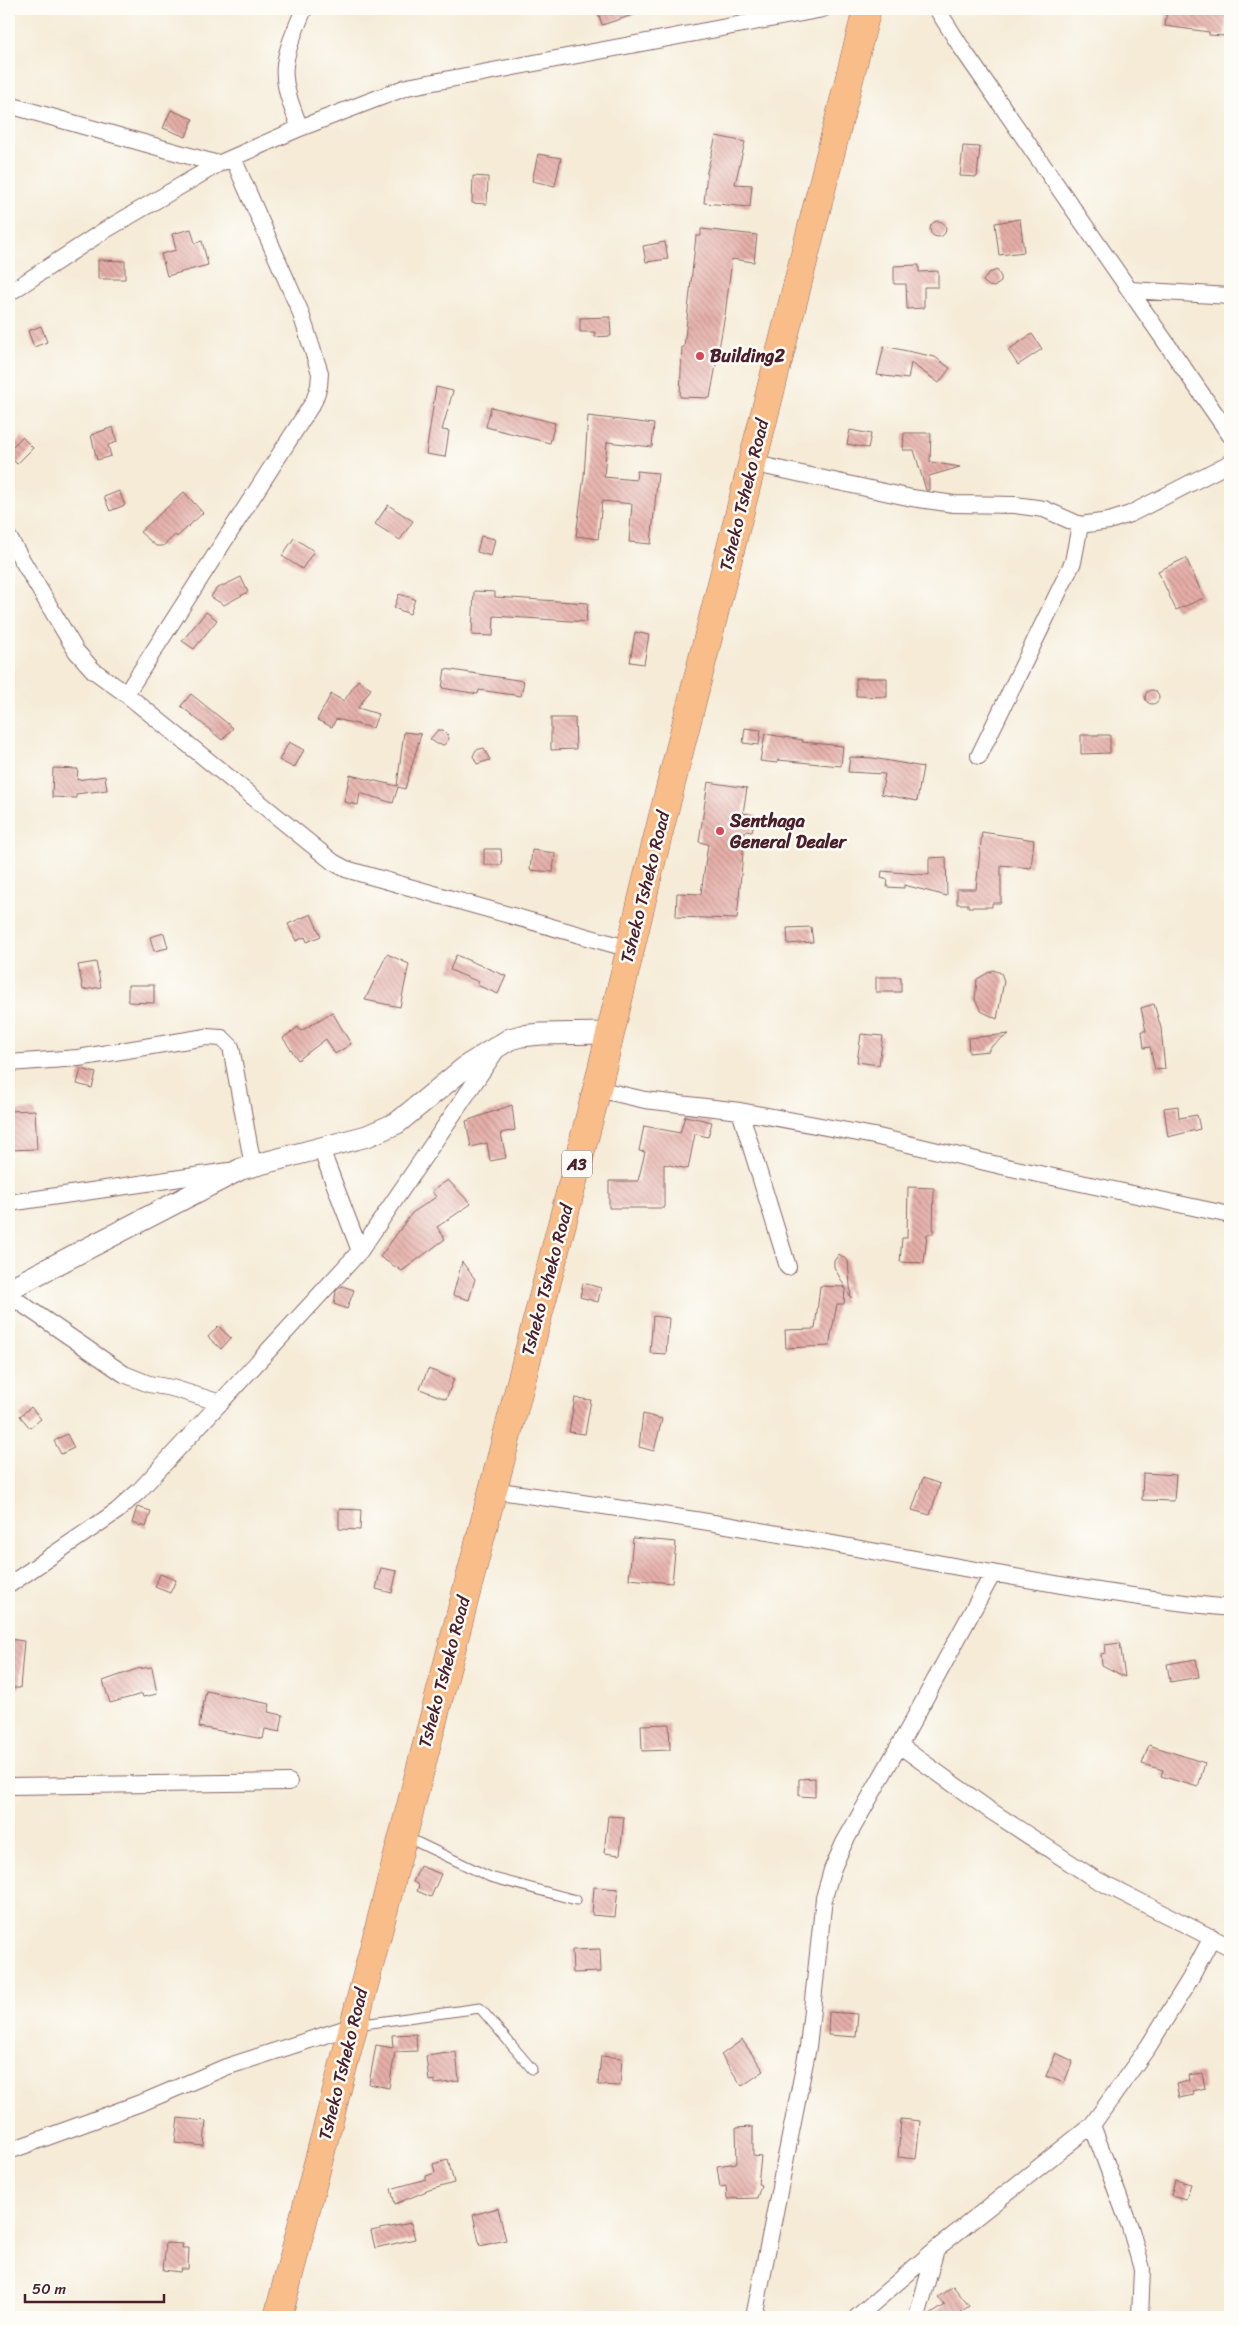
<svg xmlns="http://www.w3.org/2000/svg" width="1239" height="2326" viewBox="0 0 1239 2326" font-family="Sriracha,sans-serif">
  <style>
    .building { fill: url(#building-back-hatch) }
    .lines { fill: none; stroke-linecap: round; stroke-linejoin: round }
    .service-casing { stroke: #866667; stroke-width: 11 }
    .minor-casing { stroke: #866667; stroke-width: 18 }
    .tertiary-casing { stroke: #866667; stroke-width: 23 }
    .trunk-casing { stroke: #866667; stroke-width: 29 }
    .service { stroke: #fff; stroke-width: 9 }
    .minor { stroke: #fff; stroke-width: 16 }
    .tertiary { stroke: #fff; stroke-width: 21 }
    .trunk { stroke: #f9bd89; stroke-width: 28 }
    .poi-dot { fill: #d1495b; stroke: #fdfcf7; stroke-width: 2 }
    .labels { text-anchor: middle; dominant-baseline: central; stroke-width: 5; stroke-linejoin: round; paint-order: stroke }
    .shield { fill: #fdfcf7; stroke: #806168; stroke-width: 1 }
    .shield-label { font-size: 16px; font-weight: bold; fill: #4a1f2b }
    .poi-label { font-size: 18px; font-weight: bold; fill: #4a1f2b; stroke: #fdfcf7; text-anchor: start }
    .street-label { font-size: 18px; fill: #4a1f2b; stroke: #fdfcf7 }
  </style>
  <defs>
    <pattern id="building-back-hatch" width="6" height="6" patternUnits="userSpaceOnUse" patternTransform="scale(1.25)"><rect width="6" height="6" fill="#e6afa9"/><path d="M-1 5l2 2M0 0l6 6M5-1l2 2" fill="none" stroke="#bc8e8a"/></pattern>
  </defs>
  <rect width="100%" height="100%" fill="#fdfcf7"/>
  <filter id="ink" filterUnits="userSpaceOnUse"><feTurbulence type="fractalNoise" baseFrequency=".02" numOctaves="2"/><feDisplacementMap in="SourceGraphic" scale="10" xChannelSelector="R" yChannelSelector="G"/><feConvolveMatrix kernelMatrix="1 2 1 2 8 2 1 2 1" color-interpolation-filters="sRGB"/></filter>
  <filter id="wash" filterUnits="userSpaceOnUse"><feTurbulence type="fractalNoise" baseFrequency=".0096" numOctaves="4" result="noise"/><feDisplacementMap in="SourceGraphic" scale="20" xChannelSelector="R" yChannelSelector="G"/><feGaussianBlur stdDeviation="1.12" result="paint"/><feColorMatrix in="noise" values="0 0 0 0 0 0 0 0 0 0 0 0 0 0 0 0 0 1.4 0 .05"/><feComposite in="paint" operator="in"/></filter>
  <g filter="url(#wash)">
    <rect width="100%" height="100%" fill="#f5ebd7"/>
    <g id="blocks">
      <path class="building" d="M597,9H642V12L602,25Z
        M1167,9H1228L1224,36L1209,35V32L1165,26Z
        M171,110L193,119L186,137L163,128Z
        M716,136L745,142L735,184L752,185L750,207L704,203L707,172Z
        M963,146L980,147L977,177L960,176Z
        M538,154L561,158L555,186L532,181Z
        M473,176L488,177L487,204L472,203Z
        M1020,219L1024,252L999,255L995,223Z
        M930 229a8 8 0 1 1 16 0a8 8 0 1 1-16 0Z
        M191,229L195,243L202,241L208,265L167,276L161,254L176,250L172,234Z
        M701,229L757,235L754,262L732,259L725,315L710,398L680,397L682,347H684L696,236H701Z
        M665,242L668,259L646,262L643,246Z
        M98,260L125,261V279H98Z
        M919,265V272L938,271V287H924V308L907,309L906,284H894V266Z
        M997,270L1001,277V282L994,287L989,286L983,281L989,273Z
        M610,317L611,336L595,337V332H580V318Z
        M41,326L47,342L34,347L28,331Z
        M1032,334L1042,349L1018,365L1008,350Z
        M884,346L935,357L950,368L939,383L911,363L908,379L877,375Z
        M436,387L453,391L442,430L449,431L445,457L426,454Z
        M491,407L555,423L550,443L486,427Z
        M588,416L654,424L652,447L607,442L604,477L636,480L637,471L658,473L651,544L629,542L632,504L602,501L598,539L576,536L584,476Z
        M113,427L117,442L108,445L111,456L97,460L91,435Z
        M850,430L871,434L868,448L847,444Z
        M904,433H931L930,462L960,467L929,476V490H926L914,450H903Z
        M22,437L33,448L17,464L9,456V450Z
        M119,491L125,505L110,511L104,497Z
        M184,492L203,513L177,537L175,535L163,546H156L140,532Z
        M388,505L413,521L400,540L375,524Z
        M481,536L495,539L491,556L477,552Z
        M294,538L314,551L302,569L282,556Z
        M1186,558L1204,598L1176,610L1158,571Z
        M241,577L248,592L224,605L211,597L216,589Z
        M474,591L495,592V597L588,603L586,622L494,616L493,636L472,635Z
        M399,594L415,599L410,614L394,608Z
        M206,612L217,620L194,649L182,641Z
        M635,632L649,635L644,664L630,662Z
        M445,669L524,681L521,696L479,690L478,694L442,688Z
        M856,678H887V697L856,696Z
        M358,680L371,689L358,708L378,714L373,728L336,719L332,727L317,720L331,694L344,701Z
        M1145 697a7 7 0 1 1 14 0a7 7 0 1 1-14 0Z
        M191,694L233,728L222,740L181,706Z
        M551,718H575L576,749L551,750Z
        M745,728L761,730L759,745L743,743Z
        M438,730H443L448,735L449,739L444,745L437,744L430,739Z
        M404,732L421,734L405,789L398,787L393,803L360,793L358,805L344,802L350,775L397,786Z
        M765,734L803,740L802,742L843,746L841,766L778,760L777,763L760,761Z
        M1081,735H1110V753L1081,754Z
        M289,742L304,750L294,768L279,760Z
        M484,748L490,760L477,764L473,756L476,750Z
        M850,757L873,758L923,767L917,801L881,794L885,774L848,772Z
        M53,768L78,769L77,780L105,776L107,790L76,794V798L52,797Z
        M708,782L747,788L743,813L755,815L752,832L745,831L737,919L676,917L677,893L701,894L708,844L699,842Z
        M982,832L1034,840L1031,868L1001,865V903H992V907H968V904H957V889H976Z
        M484,849H501L502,865H484Z
        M532,850L555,853L553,872L530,870Z
        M946,857L947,896L904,885V888L887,887L888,880L881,878L882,871L929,875V858Z
        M311,914L321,936L307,942L305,937L296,941L288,924Z
        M811,927L813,942L788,944L787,928Z
        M164,933L168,948L154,951L150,937Z
        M387,954L409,964L400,1007L365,1000Z
        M456,955L506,976L498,994L477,985L479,982L450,970Z
        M96,962L101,987L83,990L78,965Z
        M993,970L1001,973L1004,981L997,1019L981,1011L975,1000L977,979Z
        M876,977H901V992H876Z
        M128,985H154V1003L128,1002Z
        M1154,1004L1161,1028L1165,1069L1155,1070L1150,1047L1144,1048L1142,1031H1146L1141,1008Z
        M332,1012L351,1044L335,1054L326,1039L298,1060L283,1038L298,1027L301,1031Z
        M861,1034L883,1036L879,1065L857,1062Z
        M1009,1034L989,1048V1051L969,1053L968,1038Z
        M81,1069L96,1073L92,1088L77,1084Z
        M512,1105L515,1130L501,1133L506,1158L490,1161L487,1143L471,1147L466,1121Z
        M1178,1106L1179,1118L1197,1115L1200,1129L1168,1137L1164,1108Z
        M35,1110L37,1149L9,1150V1111Z
        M685,1116L712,1122L708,1137L695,1134L688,1169L664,1164V1208H609V1181H638L645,1152L639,1151L644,1126L680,1133Z
        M448,1180L471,1204L437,1227L445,1239L402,1271L380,1257L412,1213L436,1197L432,1191Z
        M908,1187L934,1188L933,1234H927L924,1263L900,1262L902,1238H907Z
        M839,1254L848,1261L851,1298L834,1267V1261Z
        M462,1262L475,1279L469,1300L453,1295Z
        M583,1283L601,1288L598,1302L580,1297Z
        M342,1286L354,1290L347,1309L334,1304L336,1291Z
        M820,1286L845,1287L844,1304H837L829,1346L786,1348L785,1330L815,1329Z
        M653,1316L669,1318L666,1354L650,1353Z
        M218,1326L231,1338L221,1349L208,1337Z
        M428,1369L454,1379L446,1399L420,1389Z
        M575,1398L591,1400L585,1434L569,1432Z
        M31,1407L41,1419L30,1428L20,1416Z
        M643,1414L662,1419L654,1451L639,1447Z
        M67,1434L74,1448L61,1454L54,1441Z
        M1143,1473L1176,1475L1174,1501L1142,1500Z
        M923,1478L940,1484L930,1515L912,1510Z
        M137,1507L151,1511L146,1527L132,1523Z
        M339,1509L361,1510L360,1530L339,1529Z
        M633,1538L676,1542L672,1583L629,1579Z
        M381,1568L397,1571L392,1593L376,1589Z
        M160,1574L176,1580L170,1593L155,1587Z
        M9,1639L24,1641L20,1688H9Z
        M1120,1643L1125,1677L1102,1665L1101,1654L1106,1653L1105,1645Z
        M1196,1659L1199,1677L1170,1682L1167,1664Z
        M152,1667L157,1694L143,1697L142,1694L110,1703L103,1681L137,1669Z
        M206,1691L270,1704L268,1712L283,1715L280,1732L265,1729L263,1739L199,1727Z
        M669,1724L670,1750L642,1751L641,1725Z
        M1149,1745L1205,1763L1198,1787L1161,1776L1163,1770L1142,1764Z
        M815,1778V1797L799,1796V1779Z
        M608,1816L624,1817L620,1855L604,1853Z
        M420,1866L441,1874L431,1897L417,1891L419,1885L413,1882Z
        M594,1887L618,1889L615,1917L592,1915Z
        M600,1949L601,1972L573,1973L572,1950Z
        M829,2012L858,2014L856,2037L828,2035Z
        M416,2034L417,2051L395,2052L389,2088L369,2084L376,2045L393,2048L392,2035Z
        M742,2040L764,2071L742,2086L721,2055Z
        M456,2052L459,2081L435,2084V2080L429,2081L426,2056Z
        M1056,2053L1073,2061L1064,2083L1046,2076Z
        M601,2056L622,2058L620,2086L598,2085Z
        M1202,2073L1205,2088L1193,2091L1194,2095L1179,2098L1176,2084L1189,2081L1188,2075Z
        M178,2118L206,2121L204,2146L175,2143Z
        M901,2119L920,2121L916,2159L898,2157Z
        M753,2127V2156L761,2157L758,2184L761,2185L757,2198L727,2199L726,2186L720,2187L717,2166L737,2163L736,2128Z
        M448,2160L454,2183L429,2190L395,2204L391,2189L426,2179V2176L435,2173L433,2164Z
        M1175,2180L1191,2184L1186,2199L1171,2195Z
        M498,2208L506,2240L480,2246L473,2215Z
        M411,2223L415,2239L375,2248L371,2231Z
        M166,2243L183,2244L182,2248H189L188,2269H181L180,2272L163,2270Z
        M953,2286L969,2306L953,2317H927L945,2305L938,2297Z"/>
    </g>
  </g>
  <g filter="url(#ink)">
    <use href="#blocks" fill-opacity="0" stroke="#866667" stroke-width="1"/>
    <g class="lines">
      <g class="service-casing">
        <path id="service" d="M406,1837L490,1877L576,1900
          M356,2025L480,2008L532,2069"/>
      </g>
      <g class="minor-casing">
        <path id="minor" d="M937,9L961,47L1230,435
          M9,105L218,164
          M300,128C277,71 281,64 304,9
          M1130,290L1230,296
          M9,293L102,232L218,164L300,128L407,87L823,9
          M751,463L912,498L954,504L1015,505L1044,509L1080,525L1109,521L1130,514L1230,463
          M9,538L76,651L93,670L126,694L333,862L346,869L363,874L630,949
          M126,694L314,401L319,386L320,373L300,311L233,158
          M979,756L1073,562L1080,525
          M9,1063L78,1058L206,1037L222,1038L231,1047L253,1166
          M597,1089L645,1100L740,1111L874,1136L1002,1166L1230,1215
          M740,1111L788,1267
          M321,1149L360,1251
          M9,1203L229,1171
          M9,1295L124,1374L149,1384L172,1388L221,1403
          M492,1490C581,1503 672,1515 761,1531C917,1558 1073,1592 1230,1608
          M9,1585L117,1511L139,1491L360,1251L498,1048
          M899,1745L988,1809L1095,1879L1230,1947
          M9,1786L289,1782
          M1092,2125L1130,2227L1142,2269L1140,2317
          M9,2151L146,2101L226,2067L353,2026
          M754,2317L808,2047L824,1898L832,1870L844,1843L909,1728L993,1573
          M857,2317L936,2249L1092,2125L1148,2047L1190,1979L1212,1937
          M917,2317L936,2249"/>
      </g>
      <g class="tertiary-casing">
        <path id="tertiary" d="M9,1289L241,1169L367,1136L397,1123L468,1065L510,1039L521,1036L541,1034L610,1033"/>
      </g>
      <g class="trunk-casing">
        <path id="trunk" d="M278,2317L597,1089L646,883L867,9"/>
      </g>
      <use href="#service" class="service"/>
      <use href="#minor" class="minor"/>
      <use href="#tertiary" class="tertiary"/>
      <use href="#trunk" class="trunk"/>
    </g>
  </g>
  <g class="poi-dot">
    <circle cx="700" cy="356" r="5"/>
    <circle cx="720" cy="831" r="5"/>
  </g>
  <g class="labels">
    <rect class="shield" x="562" y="1150.5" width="30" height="27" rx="4"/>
    <g class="shield-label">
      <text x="577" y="1164">A3</text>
    </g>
    <g class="poi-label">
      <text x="710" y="356">Building2</text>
      <text x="730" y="821">Senthaga<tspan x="730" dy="21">General Dealer</tspan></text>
    </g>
    <g class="street-label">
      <text transform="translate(744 495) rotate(-76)">Tsheko Tsheko Road</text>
      <text transform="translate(645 887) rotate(-76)">Tsheko Tsheko Road</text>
      <text transform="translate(547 1280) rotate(-75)">Tsheko Tsheko Road</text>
      <text transform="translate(444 1672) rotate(-75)">Tsheko Tsheko Road</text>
      <text transform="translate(343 2064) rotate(-76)">Tsheko Tsheko Road</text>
    </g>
  </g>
  <rect width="1239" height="2326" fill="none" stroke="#fdfcf7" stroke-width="30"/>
  <path d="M25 2294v8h139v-8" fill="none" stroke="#4a1f2b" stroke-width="2.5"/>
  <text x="32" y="2294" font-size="15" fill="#4a1f2b" stroke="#fdfcf7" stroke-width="4" paint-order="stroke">50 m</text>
</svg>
